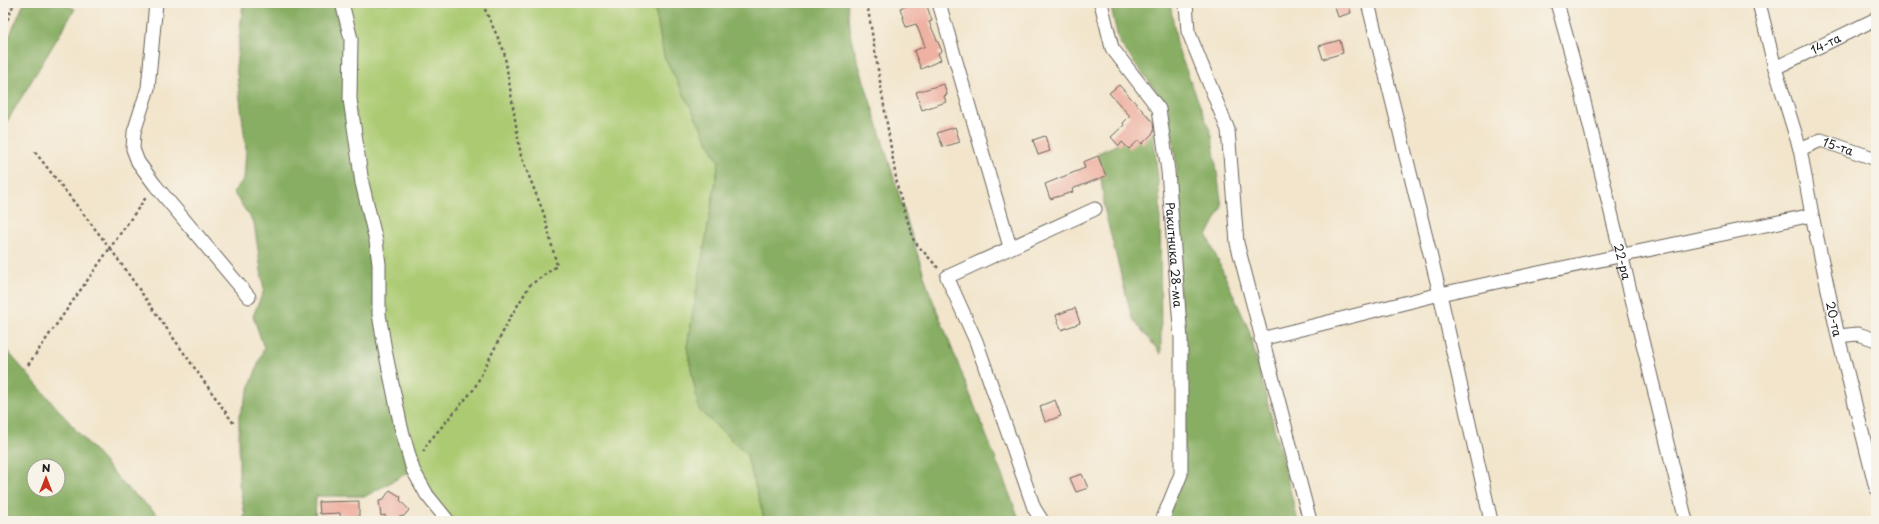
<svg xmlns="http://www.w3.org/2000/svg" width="1879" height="524" viewBox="0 0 1879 524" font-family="'Playpen Sans',sans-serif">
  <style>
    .green { fill: #abca71; stroke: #647346 }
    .forest { fill: #88ae63; stroke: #526540; fill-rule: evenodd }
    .building { fill: #eeb1a2 }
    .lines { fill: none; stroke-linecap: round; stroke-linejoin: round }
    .street-casing { stroke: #67625a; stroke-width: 15 }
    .path { stroke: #67625a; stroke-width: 2.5; stroke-dasharray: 3 3; stroke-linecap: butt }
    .street { stroke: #fff; stroke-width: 13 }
    .labels { text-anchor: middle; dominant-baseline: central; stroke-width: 4; stroke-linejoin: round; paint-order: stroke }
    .street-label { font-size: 12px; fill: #1c1c1c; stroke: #f7f3e8 }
  </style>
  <rect width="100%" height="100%" fill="#f7f3e8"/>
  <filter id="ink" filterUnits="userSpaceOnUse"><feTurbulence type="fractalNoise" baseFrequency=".025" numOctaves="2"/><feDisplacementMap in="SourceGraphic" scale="8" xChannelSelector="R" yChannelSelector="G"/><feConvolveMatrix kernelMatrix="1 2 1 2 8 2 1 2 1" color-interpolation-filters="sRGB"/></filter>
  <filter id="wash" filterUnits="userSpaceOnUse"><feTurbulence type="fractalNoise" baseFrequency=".012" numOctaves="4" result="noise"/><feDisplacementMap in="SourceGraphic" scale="16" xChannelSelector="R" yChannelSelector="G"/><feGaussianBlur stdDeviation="0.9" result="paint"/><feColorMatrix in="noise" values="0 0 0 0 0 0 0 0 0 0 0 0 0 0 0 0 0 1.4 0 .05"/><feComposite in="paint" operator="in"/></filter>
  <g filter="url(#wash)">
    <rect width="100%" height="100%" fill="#f2e5cc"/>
    <path class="green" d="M341,3H654L664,56L719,162L687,347L699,410L746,453L765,521H454L413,470L385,350Z"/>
    <path class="forest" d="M24,3H61L75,9L3,128V51Z
      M243,3H341L351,39L350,99L385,350L413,470L366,496H316L315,521H242L245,515L239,483V416L264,348L253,316L264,290L254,223L233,192L244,179L246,149L236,66Z
      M654,3H848L851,39L928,288L1020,521H765L746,453L699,410L687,347L719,162L664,56Z
      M1110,3H1170L1178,49L1212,136L1222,207L1207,236L1249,330L1298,521H1175L1167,517L1184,475L1177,168L1168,107L1119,42Z
      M1153,129L1160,202L1161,354L1132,318L1105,212L1098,153Z
      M3,346L125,486L165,521H3ZM34,466H58V490H34Z"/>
    <g id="blocks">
      <path class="building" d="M915,3H926L932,21L929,22L942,51L938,53L941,60L921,69L914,51L925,46L916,24L906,27L900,8Z
        M1334,3H1348L1351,13L1338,17Z
        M1340,40L1343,53L1323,59L1319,46Z
        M944,84L947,95L944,96L946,102L922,110L916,92Z
        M1119,85L1153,122L1154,132L1142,144L1139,140L1129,149L1122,142L1119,146L1111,137L1124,125L1123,123L1130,116L1109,93Z
        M955,127L960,142L943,147L937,133Z
        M1045,136L1050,151L1038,155L1033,140Z
        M1098,156L1106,176L1072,189L1073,192L1050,199L1045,184L1085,168L1083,162Z
        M1075,308L1080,323L1061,330L1056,315Z
        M1055,400L1061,416L1045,422L1040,406Z
        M1082,474L1088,488L1076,492L1070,478Z
        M390,490L401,497L400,500L409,510L404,516L386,520L385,515L381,516L379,501L383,500Z
        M359,501V521H341L340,513L320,514L319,502Z"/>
    </g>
  </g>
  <g filter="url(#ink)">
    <use href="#blocks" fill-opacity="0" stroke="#67625a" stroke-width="1"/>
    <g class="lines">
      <g class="street-casing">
        <g id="street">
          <path d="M156,3L148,88L134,132L133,149L138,162L155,185L249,297"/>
          <path d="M342,3L351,39L350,99L362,183L376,241L379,264V314L385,350L401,427L413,470L427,495L448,521"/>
          <path d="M939,3L1010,247"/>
          <path id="s1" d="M1101,3L1112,48L1159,109L1168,171L1181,339V474L1162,521"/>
          <path d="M1186,3L1188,31L1228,130L1237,243L1310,521"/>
          <path d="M1368,3L1440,294L1491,521"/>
          <path id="s2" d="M1557,3L1580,85L1686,521"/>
          <path id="s3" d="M1759,3L1775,68L1800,149L1812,215L1838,336L1876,488"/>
          <path id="s4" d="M1775,68L1876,19"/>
          <path id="s5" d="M1800,149L1821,140L1876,159"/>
          <path d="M1838,336L1858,334L1876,340"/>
          <path d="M1261,339L1440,294L1812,215"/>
          <path d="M1042,521L1034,508L976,341L947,277L1095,209"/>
        </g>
      </g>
      <path class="path" d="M867,3L898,190L914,241L938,268
        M3,31L14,3
        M35,152L110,248L147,196
        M28,365L110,248L234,424
        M423,452L427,444L474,389L510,318L530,285L557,266L544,214L521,156L504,51L482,3"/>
      <use href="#street" class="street"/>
    </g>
  </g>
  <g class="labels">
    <g class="street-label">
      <text stroke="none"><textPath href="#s4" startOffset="56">14-та</textPath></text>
      <text stroke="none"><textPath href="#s5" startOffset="41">15-та</textPath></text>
      <text stroke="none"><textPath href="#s1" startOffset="270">Ракитника 28-ма</textPath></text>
      <text stroke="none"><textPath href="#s2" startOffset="267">22-ра</textPath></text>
      <text stroke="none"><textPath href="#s3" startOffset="325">20-та</textPath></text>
    </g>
  </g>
  <rect width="1879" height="524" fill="none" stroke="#f7f3e8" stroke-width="16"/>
  <g transform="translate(46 478)"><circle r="19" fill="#f7f3e8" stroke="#9f9d96"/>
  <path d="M0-3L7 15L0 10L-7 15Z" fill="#c8321e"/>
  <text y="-6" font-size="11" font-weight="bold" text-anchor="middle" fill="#1c1c1c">N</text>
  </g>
</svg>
